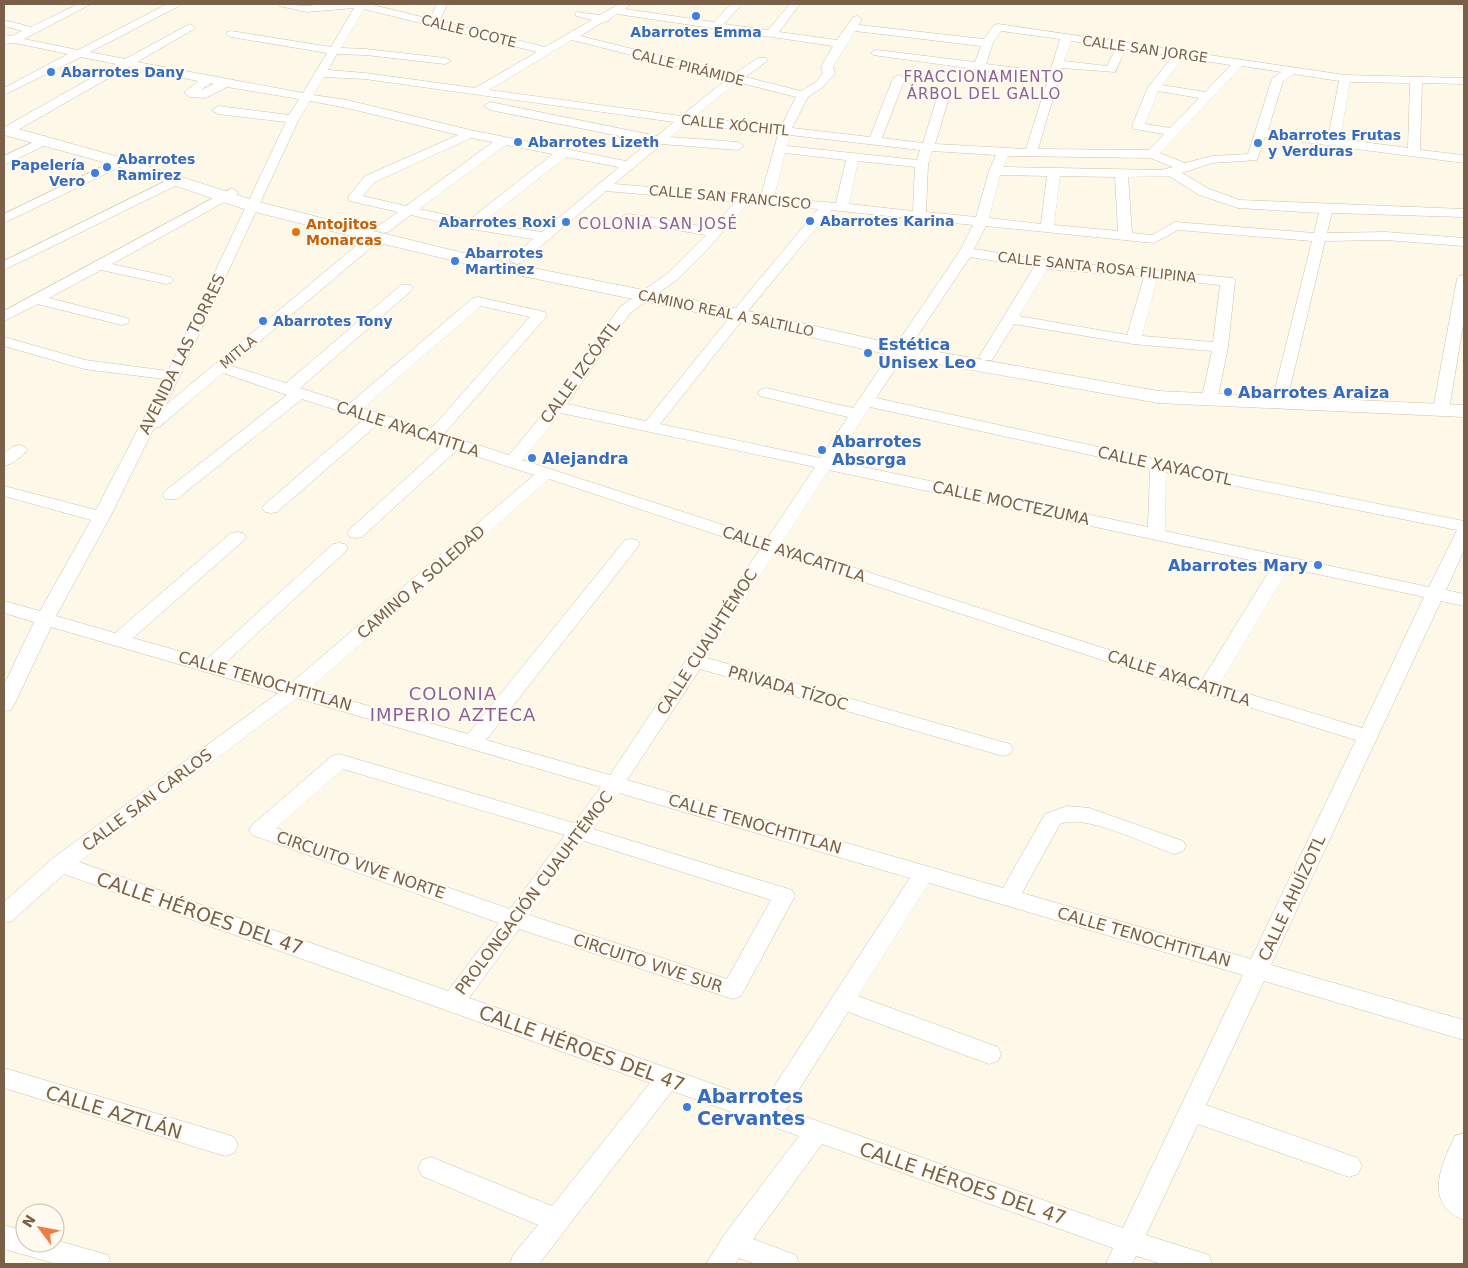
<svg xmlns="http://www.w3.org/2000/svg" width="1468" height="1268" viewBox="0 0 1468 1268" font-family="'DejaVu Sans',sans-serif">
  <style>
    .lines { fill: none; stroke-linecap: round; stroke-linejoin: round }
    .minor-casing { stroke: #d2c1ac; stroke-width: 1 }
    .tertiary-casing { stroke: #d2c1ac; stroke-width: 1 }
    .minor { fill: #fff; fill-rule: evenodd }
    .tertiary { fill: #fff; fill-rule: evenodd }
    .shop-dot { fill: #3f7fe0; stroke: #fffbf1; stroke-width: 2 }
    .food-dot { fill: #e8710a; stroke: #fffbf1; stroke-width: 2 }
    .labels { text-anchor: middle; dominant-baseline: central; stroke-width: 4; stroke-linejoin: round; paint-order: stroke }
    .far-street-label { font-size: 14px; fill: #7b6049; stroke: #fffbf1 }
    .far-shop-label { font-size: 14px; font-weight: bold; fill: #366cbe; stroke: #fffbf1; text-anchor: start }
    .far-food-label { font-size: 14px; font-weight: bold; fill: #c56008; stroke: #fffbf1; text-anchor: start }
    .far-neighbourhood-label { font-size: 15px; letter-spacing: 1px; fill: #8b6297; stroke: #fffbf1 }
    .shop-label { font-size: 16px; font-weight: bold; fill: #366cbe; stroke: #fffbf1; text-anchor: start }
    .street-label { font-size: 16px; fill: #7b6049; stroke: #fffbf1 }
    .neighbourhood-label { font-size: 18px; letter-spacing: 1px; fill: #8b6297; stroke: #fffbf1 }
    .near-street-label { font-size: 19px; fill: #7b6049; stroke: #fffbf1 }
    .near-shop-label { font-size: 19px; font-weight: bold; fill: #366cbe; stroke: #fffbf1; text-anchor: start }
  </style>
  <rect width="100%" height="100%" fill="#fef8e9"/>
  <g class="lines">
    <g class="minor-casing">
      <path id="minor" d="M78,4H91L24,39L78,50L167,4H180L179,6L90,52L125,59L190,24L195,27L194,29L137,62L303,93L327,53L231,37L226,34L227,32L231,31L331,47L354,8L307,12L279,6L278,4L307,6L323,4H369L430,19L437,4H447L440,21L545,47L592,20L576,16L575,14L576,12L600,15L619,4H631L625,9L714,22L731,4H742L724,24L768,30L790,4H800L779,32L837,40L853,17L857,16L862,19L859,25L984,39L994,25L998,24L1345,75L1464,78V84L1422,83L1420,150L1464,155V163L1265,137L1257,160L1212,163L1182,173L1209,189L1240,200L1464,209V217L1332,213L1327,233L1386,232L1464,238V246L1386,240L1325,241L1288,396H1276L1274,393L1312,241L1178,230L1154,243L986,226L974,249L1043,260L1233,278L1235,281L1228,347L1217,401L1215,404H1203L1201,401L1212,351L1133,344L1014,324L992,360H982L979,357L1034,267L970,257L876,398L1158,460L1464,521V550L1446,590L1464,594V606L1441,601L1271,965L1464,1020V1040L1264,981L1206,1105L1358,1158L1362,1166L1358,1174L1349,1177L1198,1124L1146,1235L1209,1255L1212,1264H1162L1136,1256L1132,1264H1106L1113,1248L822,1144L753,1239L796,1255L799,1264H756L739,1258L735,1264H706L724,1235L799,1136L672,1091L539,1264H510L513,1255L538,1225L422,1176L418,1168L422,1160L431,1157L552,1206L650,1083L64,874L12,921L4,923V902L53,858L278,693L51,627L14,705L11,710L4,711V685L34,622L4,613V601L40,611L91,520L4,496V486L96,510L164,379L84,369L4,346V337L85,360L168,371L286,122L218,114L212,110L218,106L289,115L299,99L227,87L205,98L190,97L184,93L198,81L128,67L16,131H8L6,128L8,125L116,64L81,57L4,95V88L68,54L15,43L5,44L4,35L12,36L22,31L4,26V20L31,27ZM364,9L537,52L475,88L365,73L328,70L337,54L366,55L445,64L451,61L445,58L366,49L341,48ZM617,14L833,46L821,67L823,73L816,82L801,91L745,77L766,62L768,60L766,58H758L734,74L580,36L603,22L609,21L610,18ZM855,31L981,46L975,62L877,50L873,51L871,53L873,55L1048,79L1026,149L935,144L951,91L945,88L939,91L923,143L882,138L905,78L899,75L893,78L870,137L792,128L808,97L824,86L835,73L833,67ZM1001,31L1060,39L1050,72L986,64L993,43ZM572,40L727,79L681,116L489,90ZM1071,41L1116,48L1107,66L1064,61ZM1126,49L1173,56L1148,87L1132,126L1134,129L1164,134L1149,150L1038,149L1062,68L1115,72ZM1183,58L1231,65L1205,92L1162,85ZM1242,66L1281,72L1272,79L1248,154L1212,156L1185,163L1160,153ZM1294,74L1339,81L1328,138L1268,130L1283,81ZM324,77L365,79L674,122L657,136L490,102L484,106L490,110L649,142L626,161L470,130L347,100L313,95ZM737,82L796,97L781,127L694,117ZM1350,82L1410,83L1408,148L1340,139ZM210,83L214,84L201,90ZM1158,91L1199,98L1170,128L1145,124ZM310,101L347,108L458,135L365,176L350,195L348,198L350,201L398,212L378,226L376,229L383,233L388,232L411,215L471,229L533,239L509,260L516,264L521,263L606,191L735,202L712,228L629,214L624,215L622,218L629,222L706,235L668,273L620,307L551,404L509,455L444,434L545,318L547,315L545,312L478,297L473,298L349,404L300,388L411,291L413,288L411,285H401L286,383L231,366L380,240L382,237L375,233L370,234L166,405L299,119ZM686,124L778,134L761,196L614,184L662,144L738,150L744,146L738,142L670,137ZM790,135L920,150L917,160L787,146ZM471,138L493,142L406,206L363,196L375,182ZM506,145L553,154L469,220L419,209ZM932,151L996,155L989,171L976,217L926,212L928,164ZM785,153L846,160L836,203L774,198ZM1008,156L1150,158L1173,167L1161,170L1003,167ZM566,157L619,167L542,232L482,223ZM858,161L915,167L913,211L849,204ZM1000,175L1047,176L1041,224L989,218ZM1060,176L1115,177L1118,231L1054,225ZM1169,176L1199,195L1238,208L1319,213L1314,233L1175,222L1152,235L1132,233L1128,177ZM748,203L818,209L738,305L736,308L738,311L734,312L646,421L567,404L630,313L678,279L706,251ZM831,210L973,225L959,252L853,408L766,388L760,390L758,393L760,396L848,417L820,458L660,424L744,318L746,315L744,312L748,311ZM1047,269L1144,277L1127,335L1019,316ZM1157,279L1220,285L1213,342L1142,336ZM481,306L530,317L430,430L363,408ZM223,373L287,395L165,491L163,495L165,499H177L302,399L364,419L265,504L262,508L265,512L271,513L277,512L378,424L443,445L350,529L347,533L350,537L356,538L362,537L457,450L534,475L291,683L224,664L345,552L348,548L345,544L339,543L333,544L207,659L133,638L243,541L246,537L243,533L237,532L231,533L115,633L56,616L110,517L154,428L159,427ZM870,407L1150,468L1148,527L835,461ZM561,413L815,467L767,539L522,460ZM829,470L1273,565L1202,680L781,544ZM1166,472L1457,530L1429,587L1165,531ZM549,479L760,549L610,775L486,740L637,548L640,544L637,540L631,539L625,540L468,734L309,689ZM775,553L1200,692L1356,740L1251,959L1022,893L1060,824C1086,813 1146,845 1175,854L1183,851L1186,846L1183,841L1089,808L1067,806L1045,814L1003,888L627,780L700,669L1003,756L1010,754L1013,749L1010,744L707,658ZM1289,568L1424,597L1362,728L1219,685ZM297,698L601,787L574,823L339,754L332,756L252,825L249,830L252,835L499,923L448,991L79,862ZM343,769L565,835L510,909L276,828ZM619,793L910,878L764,1102L469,998L519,929L733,999L741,996L795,896L792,890L593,829ZM584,841L771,900L727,979L529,915ZM929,883L1243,975L1123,1228L786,1110L848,1012L989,1064L998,1061L1001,1054L998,1047L858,996Z
        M46,136L52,140L50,143L4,165V156Z
        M120,158L124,159L126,162L124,165L4,223V214Z
        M174,177L180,181L179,184L4,270V261Z
        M232,188L238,192L237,195L112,264L171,277L173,280L171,283L166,284L101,270L49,298L127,318L129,321L127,324L122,325L38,304L4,321V311Z
        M1464,275V319L1449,410L1447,413H1435L1433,410L1457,279L1459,276Z
        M19,445L25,447L27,450C22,457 12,464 4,466V453L13,447Z
        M4,1068L225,1134L234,1137L238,1145L234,1153L225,1156L4,1088Z
        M1464,1133V1220C1423,1204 1441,1165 1455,1136Z
        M4,1225L25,1231V1243H55V1240L108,1255L111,1264H57L4,1249Z"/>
    </g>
    <g class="tertiary-casing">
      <path id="tertiary" d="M4,125L126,159L259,202L377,232L493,260L739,309L899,345L1158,391L1464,405V417L1158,403L899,357L739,321L493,270L375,242L247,210L114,165L4,135Z"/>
    </g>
    <use href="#minor" class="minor"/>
    <use href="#tertiary" class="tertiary"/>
  </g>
  <g class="shop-dot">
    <circle cx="696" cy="16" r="5"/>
    <circle cx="51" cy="72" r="5"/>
    <circle cx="518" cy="142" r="5"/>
    <circle cx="1258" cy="143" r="5"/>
    <circle cx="107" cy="167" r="5"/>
    <circle cx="95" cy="173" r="5"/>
    <circle cx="810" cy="221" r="5"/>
    <circle cx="566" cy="222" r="5"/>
    <circle cx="455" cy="261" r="5"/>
    <circle cx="263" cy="321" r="5"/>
    <circle cx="868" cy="353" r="5"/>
    <circle cx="1228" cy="392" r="5"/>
    <circle cx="822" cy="450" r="5"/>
    <circle cx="532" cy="458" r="5"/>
    <circle cx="1318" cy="565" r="5"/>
    <circle cx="687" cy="1107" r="5"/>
  </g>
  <circle class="food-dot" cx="296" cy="232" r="5"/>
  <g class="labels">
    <g class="far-street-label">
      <text transform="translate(469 31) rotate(14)">CALLE OCOTE</text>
      <text transform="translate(1145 49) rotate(8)">CALLE SAN JORGE</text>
      <text transform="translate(688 67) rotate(14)">CALLE PIRÁMIDE</text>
      <text transform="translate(735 125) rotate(6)">CALLE XÓCHITL</text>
      <text transform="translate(730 197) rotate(5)">CALLE SAN FRANCISCO</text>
      <text transform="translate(1097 267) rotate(6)">CALLE SANTA ROSA FILIPINA</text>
      <text transform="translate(726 313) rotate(12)">CAMINO REAL A SALTILLO</text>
      <text transform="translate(238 352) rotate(-40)">MITLA</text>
    </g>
    <g class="far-shop-label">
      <text x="696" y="32" text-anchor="middle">Abarrotes Emma</text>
      <text x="61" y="72">Abarrotes Dany</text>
      <text x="1268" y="135">Abarrotes Frutas<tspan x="1268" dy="16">y Verduras</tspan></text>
      <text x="528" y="142">Abarrotes Lizeth</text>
      <text x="117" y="159">Abarrotes<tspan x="117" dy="16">Ramirez</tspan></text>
      <text x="85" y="165" text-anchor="end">Papelería<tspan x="85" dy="16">Vero</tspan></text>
      <text x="820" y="221">Abarrotes Karina</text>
      <text x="556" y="222" text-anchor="end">Abarrotes Roxi</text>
      <text x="465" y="253">Abarrotes<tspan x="465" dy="16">Martinez</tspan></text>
      <text x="273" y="321">Abarrotes Tony</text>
    </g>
    <g class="far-food-label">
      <text x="306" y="224">Antojitos<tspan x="306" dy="16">Monarcas</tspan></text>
    </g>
    <g class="far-neighbourhood-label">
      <text x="984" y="77">FRACCIONAMIENTO<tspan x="984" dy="17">ÁRBOL DEL GALLO</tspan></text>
      <text x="658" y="224">COLONIA SAN JOSÉ</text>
    </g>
    <g class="shop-label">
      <text x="878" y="344">Estética<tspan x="878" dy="18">Unisex Leo</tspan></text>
      <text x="1238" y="392">Abarrotes Araiza</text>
      <text x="832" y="441">Abarrotes<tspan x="832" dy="18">Absorga</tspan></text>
      <text x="542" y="458">Alejandra</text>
      <text x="1308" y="565" text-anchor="end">Abarrotes Mary</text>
    </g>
    <g class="street-label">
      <text transform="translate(182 354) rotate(-64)">AVENIDA LAS TORRES</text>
      <text transform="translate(580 372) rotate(-54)">CALLE IZCÓATL</text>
      <text transform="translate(408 429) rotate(18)">CALLE AYACATITLA</text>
      <text transform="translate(1165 466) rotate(12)">CALLE XAYACOTL</text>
      <text transform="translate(1011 503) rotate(12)">CALLE MOCTEZUMA</text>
      <text transform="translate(794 554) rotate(18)">CALLE AYACATITLA</text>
      <text transform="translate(421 582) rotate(-41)">CAMINO A SOLEDAD</text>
      <text transform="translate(707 642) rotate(-57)">CALLE CUAUHTÉMOC</text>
      <text transform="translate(1179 678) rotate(18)">CALLE AYACATITLA</text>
      <text transform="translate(265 681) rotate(16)">CALLE TENOCHTITLAN</text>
      <text transform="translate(788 688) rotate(16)">PRIVADA TÍZOC</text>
      <text transform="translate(147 800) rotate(-37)">CALLE SAN CARLOS</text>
      <text transform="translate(755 824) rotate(16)">CALLE TENOCHTITLAN</text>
      <text transform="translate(361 865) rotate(19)">CIRCUITO VIVE NORTE</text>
      <text transform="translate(534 893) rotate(-53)">PROLONGACIÓN CUAUHTÉMOC</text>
      <text transform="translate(1292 898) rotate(-65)">CALLE AHUÍZOTL</text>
      <text transform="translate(1144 937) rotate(16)">CALLE TENOCHTITLAN</text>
      <text transform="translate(648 963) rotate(18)">CIRCUITO VIVE SUR</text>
    </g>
    <g class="neighbourhood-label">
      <text x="453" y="693">COLONIA<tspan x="453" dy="21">IMPERIO AZTECA</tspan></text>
    </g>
    <g class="near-street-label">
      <text transform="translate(200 913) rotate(19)">CALLE HÉROES DEL 47</text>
      <text transform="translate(582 1048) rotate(20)">CALLE HÉROES DEL 47</text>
      <text transform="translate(114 1112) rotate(17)">CALLE AZTLÁN</text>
      <text transform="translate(963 1183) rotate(19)">CALLE HÉROES DEL 47</text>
    </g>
    <g class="near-shop-label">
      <text x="697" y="1096">Abarrotes<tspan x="697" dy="22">Cervantes</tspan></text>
    </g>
  </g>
  <rect width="1468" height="1268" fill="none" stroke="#7b6049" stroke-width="10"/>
  <g transform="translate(40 1228) rotate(302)"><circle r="24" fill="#fffbf1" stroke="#cabdae"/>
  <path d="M0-4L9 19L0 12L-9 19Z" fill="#ef7d46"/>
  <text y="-8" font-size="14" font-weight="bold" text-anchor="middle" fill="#7b6049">N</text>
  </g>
</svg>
